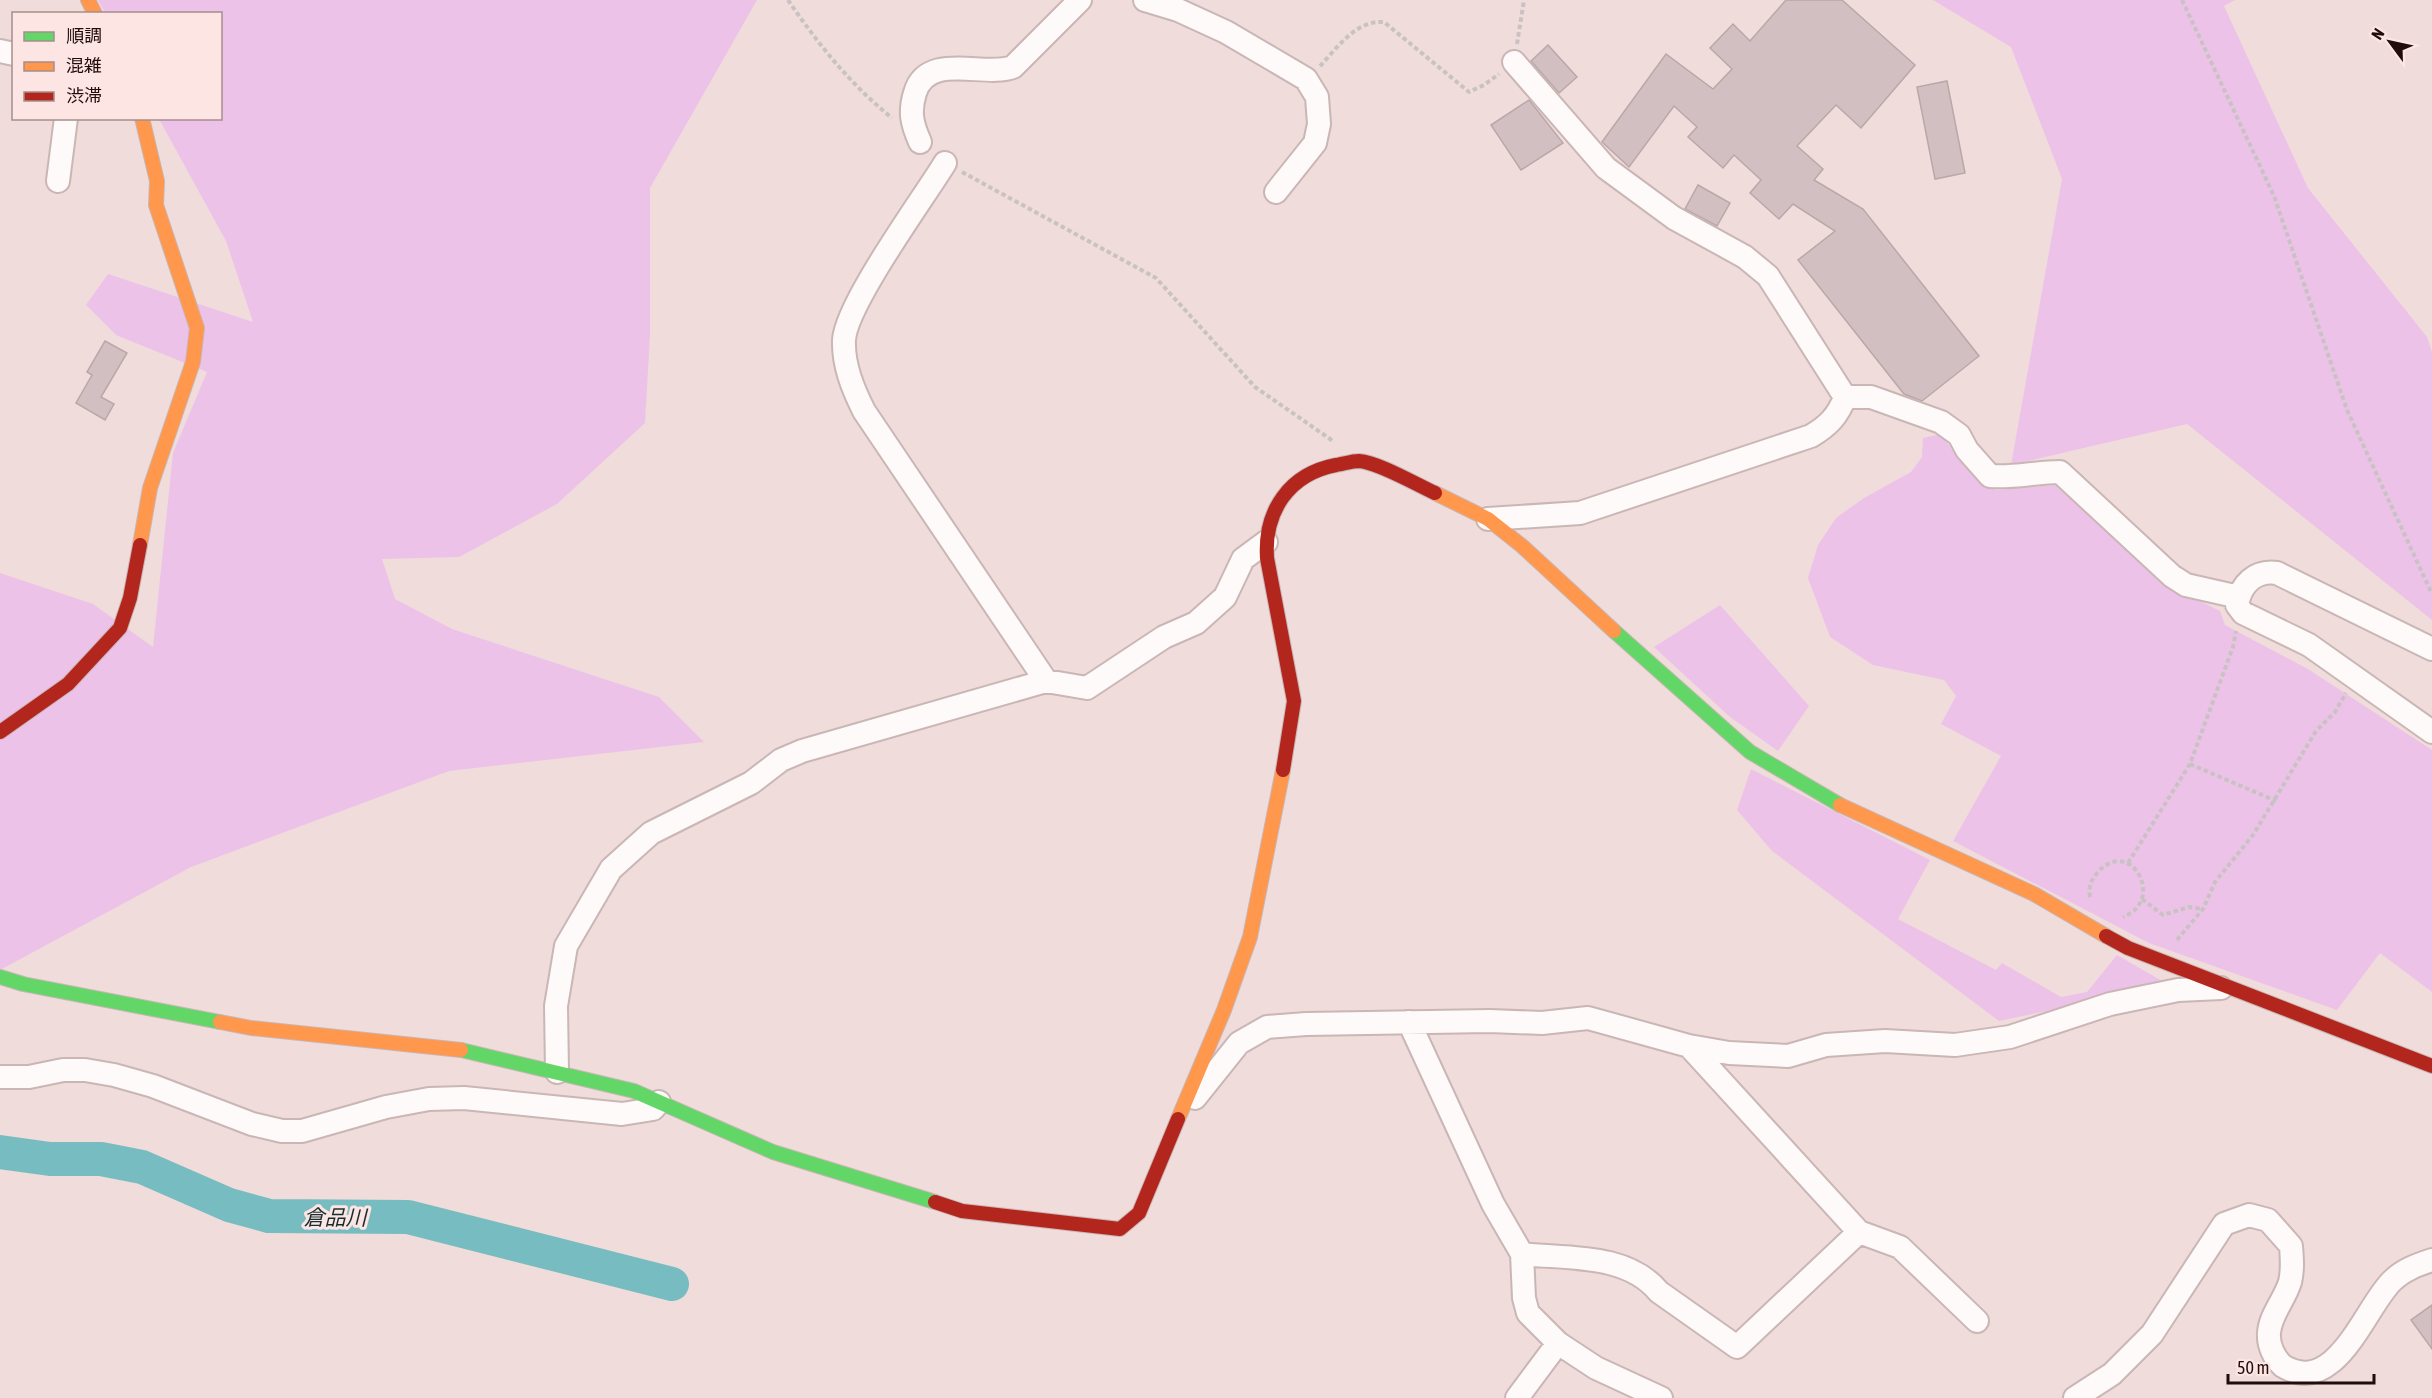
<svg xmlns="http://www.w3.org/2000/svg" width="2432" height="1398" viewBox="0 0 2432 1398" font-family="'Asap Condensed','Noto Sans JP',sans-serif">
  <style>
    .green { fill: #edc2e9 }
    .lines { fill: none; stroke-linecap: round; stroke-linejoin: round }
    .river { stroke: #77bcc0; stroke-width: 34 }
    .building { fill: #d2bfc1; stroke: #baa7a8; stroke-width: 1.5 }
    .street-casing { stroke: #c9b6b5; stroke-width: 26 }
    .fast-casing { stroke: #c9b6b5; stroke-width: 16 }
    .slow-casing { stroke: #c9b6b5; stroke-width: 16 }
    .jam-casing { stroke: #c9b6b5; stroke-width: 16 }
    .path { stroke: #c9c2c2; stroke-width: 4; stroke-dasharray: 4.5 3; stroke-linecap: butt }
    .street { stroke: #fdfaf9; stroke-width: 22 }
    .fast { stroke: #63d668; stroke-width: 14 }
    .slow { stroke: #ff974d; stroke-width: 14 }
    .jam { stroke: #b3261e; stroke-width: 14 }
    .labels { text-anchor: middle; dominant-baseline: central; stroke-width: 6; stroke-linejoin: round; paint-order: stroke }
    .water-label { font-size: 21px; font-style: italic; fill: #162e2f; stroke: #fde5e3 }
  </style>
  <rect width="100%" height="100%" fill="#f0dcda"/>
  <path class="green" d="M98,0H757L650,188V335L645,423L557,504L459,557L382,559L395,599L452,629L659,697L704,742L449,771L191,867L0,970V573L93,604L153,647L173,453L207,372L116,335L86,305L108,274L253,322L226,241L159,119L220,118V14L105,13Z
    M1933,0H2235L2224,6L2308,188L2427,337L2432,352V620L2187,424L2011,465L2062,179L2011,47Z
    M1940,434L1976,479L1996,490L2055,485L2161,582L2220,611L2225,625L2308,669L2432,750V992L2380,953L2337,1010L2149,943L1953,841L2001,756L1941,724L1956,696L1944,680L1873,665L1830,637L1808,578L1818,545L1836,518L1864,498L1911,472L1922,457L1923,438Z
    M1720,605L1809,706L1778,751L1730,717L1654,647Z
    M1751,769L1930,860L1898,919L1996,970L2002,963L2061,997L2087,992L2117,955L2162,981L2080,1004L1999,1021L1772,851L1737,810Z"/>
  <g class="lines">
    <path class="river" d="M0,1152L50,1159H101L142,1167L229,1205L269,1216L408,1217L672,1284"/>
  </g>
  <path class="building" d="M1786,0H1842L1915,65L1861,128L1836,105L1797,146L1823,169L1814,180L1863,209L1979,356L1922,401L1904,394L1798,260L1835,231L1793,204L1779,219L1750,193L1761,180L1734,155L1723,168L1688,137L1697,127L1674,106L1629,167L1602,142L1666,54L1713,89L1732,69L1710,48L1733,24L1750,41Z
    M1548,45L1577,77L1559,93L1531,61Z
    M1947,81L1965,173L1935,179L1917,87Z
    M1529,100L1563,143L1521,170L1491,125Z
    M1698,185L1730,203L1717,226L1685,209Z
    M105,341L127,353L101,397L114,404L105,420L76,403L92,375L87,372Z
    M2432,1305V1349L2411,1320Z"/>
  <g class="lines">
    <g class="street-casing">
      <path id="street" d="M1145,0L1178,10L1226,32L1306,79L1317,97L1319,124L1315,143L1276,192
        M0,51L14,54
        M920,142C912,124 909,112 915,93C927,51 985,78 1013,67L1080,0
        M945,163C923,199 846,304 844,340C843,365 853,389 864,411L1046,681
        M58,181L66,118
        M1845,397H1871L1941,422L1959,435L1967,450L1990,476C2014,478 2036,472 2060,472L2172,576L2186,585L2239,597
        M1488,519L1580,513L1811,436C1828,426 1838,416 1845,397L1768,276L1745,257L1674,218L1606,168L1514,62
        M2432,649L2277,573C2255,570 2241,584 2237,605L2243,613L2309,645L2432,732
        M1409,1022L1493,1204L1522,1254L1524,1298L1528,1313L1558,1343L1596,1368L1661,1398
        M1689,1046L1859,1232L1900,1247L1977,1321
        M557,1072L556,1006L566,946L611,869L651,833L751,783L781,760L802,751L1046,681L1087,688L1164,637L1196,623L1225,597L1243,559L1266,542
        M0,1077H29L63,1070H85L114,1075L153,1086L252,1124L282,1131H302L386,1107L429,1099L464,1098L622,1114L653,1109L659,1102
        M1195,1098L1239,1043L1267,1027L1306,1024L1490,1021L1542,1023L1588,1018L1689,1046L1729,1053L1788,1056L1826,1045L1885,1041L1955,1045L2010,1037L2110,1004L2178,990L2221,988
        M1522,1254C1568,1259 1627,1253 1659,1292L1737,1347L1859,1232
        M1517,1398L1558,1343
        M2075,1398L2112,1374L2152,1334L2224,1224L2249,1215L2268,1220L2291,1246C2292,1258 2293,1270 2290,1282C2285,1299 2270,1315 2269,1333C2268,1345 2274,1358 2283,1366C2336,1398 2365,1307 2392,1281C2403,1270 2417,1265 2432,1260"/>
    </g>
    <g class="fast-casing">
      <path id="fast" d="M1614,631L1750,752L1840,805
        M0,977L23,984L220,1022
        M461,1050L634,1091L773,1152L935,1202"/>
    </g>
    <g class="slow-casing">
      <path id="slow" d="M88,0L95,14
        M1435,493L1488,519L1522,546L1614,631
        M140,545L150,488L193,362L197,328L156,205L157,181L142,118
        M1840,805L2034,894L2106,936
        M220,1022L251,1028L461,1050
        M1178,1119L1224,1010L1250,937L1283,770"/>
    </g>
    <g class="jam-casing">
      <path id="jam" d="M0,732L68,684L120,628L130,598L140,545
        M1283,770L1294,701L1267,558C1264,511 1289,474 1336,465C1343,464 1352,461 1359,461C1378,462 1417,485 1435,493
        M2106,936L2128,948L2432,1066
        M935,1202L962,1211L1120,1229L1139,1213L1178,1119"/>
    </g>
    <path class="path" d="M788,0C818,44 850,84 892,118
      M2182,0L2274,196L2347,410L2432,594
      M1517,44L1524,0
      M1320,66C1338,47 1356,20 1384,22L1469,92L1484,85L1499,74
      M962,172L1156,278L1255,387L1333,441
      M2190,764L2276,801
      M2128,863L2190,764L2233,647L2236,631
      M2090,897C2088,887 2091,880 2098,872C2130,836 2167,900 2123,917
      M2142,899L2163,915L2189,907L2203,909
      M2177,940L2203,909L2215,882L2253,835L2316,731L2335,712L2346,693"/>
    <use href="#street" class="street"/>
    <use href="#fast" class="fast"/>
    <use href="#slow" class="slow"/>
    <use href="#jam" class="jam"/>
  </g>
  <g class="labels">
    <g class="water-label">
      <text x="335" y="1217">倉品川</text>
    </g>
  </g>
  <rect x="12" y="12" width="210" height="108" fill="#fde5e3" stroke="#a48e8d" stroke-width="1.5"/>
  <rect x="24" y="32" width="30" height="9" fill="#63d668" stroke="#a48e8d" stroke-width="1.5"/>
  <text x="66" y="42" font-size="18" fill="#1f0c0b">順調</text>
  <rect x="24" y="62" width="30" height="9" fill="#ff974d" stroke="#a48e8d" stroke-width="1.5"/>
  <text x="66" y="72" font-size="18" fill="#1f0c0b">混雑</text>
  <rect x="24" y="92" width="30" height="9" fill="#b3261e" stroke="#a48e8d" stroke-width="1.5"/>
  <text x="66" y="102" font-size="18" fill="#1f0c0b">渋滞</text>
  <g transform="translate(2390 42) rotate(303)" stroke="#fde5e3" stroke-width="4.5" paint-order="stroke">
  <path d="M0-4.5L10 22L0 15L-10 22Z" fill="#1f0c0b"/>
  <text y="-9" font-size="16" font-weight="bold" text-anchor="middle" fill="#1f0c0b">N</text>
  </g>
  <path d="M2228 1374v9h146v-9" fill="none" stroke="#1f0c0b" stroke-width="3"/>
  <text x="2237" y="1374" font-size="18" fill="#1f0c0b" stroke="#fde5e3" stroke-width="4.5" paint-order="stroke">50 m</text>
</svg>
